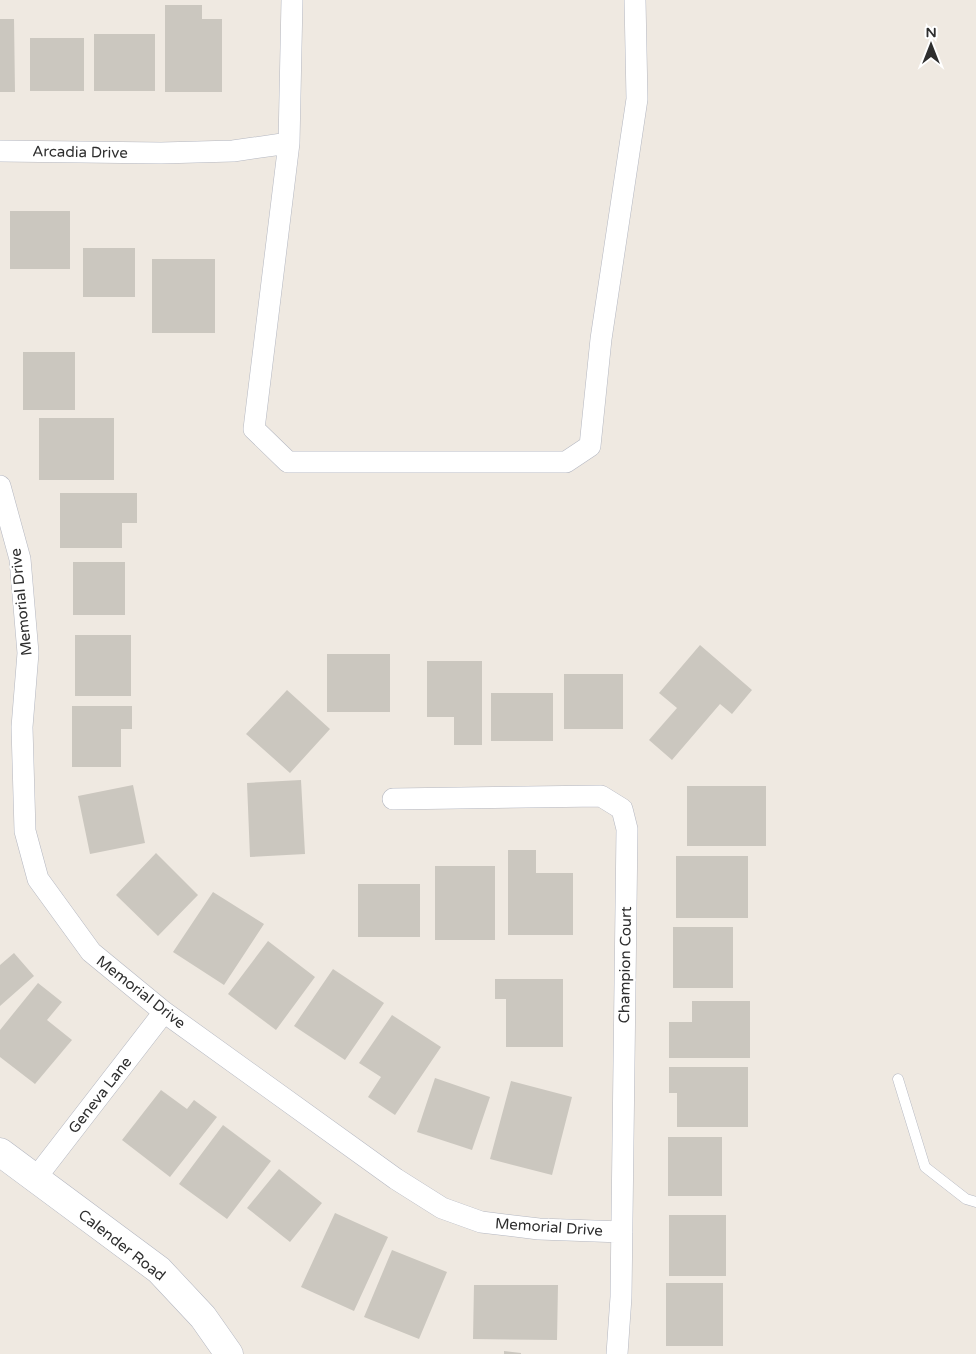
<svg xmlns="http://www.w3.org/2000/svg" width="976" height="1354" viewBox="0 0 976 1354" font-family="'Varela Round',sans-serif">
  <style>
    .building { fill: #cbc7bf }
    .lines { fill: none; stroke-linecap: round; stroke-linejoin: round }
    .lane-casing { stroke: #b4b7c1; stroke-width: 11 }
    .street-casing { stroke: #b4b7c1; stroke-width: 22 }
    .secondary-casing { stroke: #b4b7c1; stroke-width: 29 }
    .lane { stroke: #fff; stroke-width: 10 }
    .street { stroke: #fff; stroke-width: 21 }
    .secondary { stroke: #fff; stroke-width: 28 }
    .labels { text-anchor: middle; dominant-baseline: central; stroke-width: 4.5; stroke-linejoin: round; paint-order: stroke }
    .street-label { font-size: 15px; fill: #2e2e2e; stroke: #fff }
  </style>
  <rect width="100%" height="100%" fill="#efe9e1"/>
  <path class="building" d="M165,5H202V19H222V92H165Z
    M0,19H14L15,92H0Z
    M94,34H155V91H94Z
    M30,38H84V91H30Z
    M10,211H70V269H10Z
    M83,248H135V297H83Z
    M152,259H215V333H152Z
    M23,352H75V410H23Z
    M39,418H114V480H39Z
    M60,493H137V523H122V548H60Z
    M73,562H125V615H73Z
    M75,635H131V696H75Z
    M700,645L752,690L732,714L720,704L672,760L649,740L677,708L659,693Z
    M327,654H390V712H327Z
    M427,661H482V745H454V717H427Z
    M564,674H623V729H564Z
    M287,690L330,729L290,773L246,734Z
    M491,693H553V741H491Z
    M72,706H132V729H121V767H72Z
    M301,780L305,854L250,857L247,783Z
    M133,785L145,843L90,854L78,796Z
    M687,786H766V846H687Z
    M508,850H536V873H573V935H508Z
    M156,853L198,895L158,936L116,895Z
    M676,856H748V918H676Z
    M435,866H495V940H435Z
    M358,884H420V937H358Z
    M213,892L264,924L224,985L173,952Z
    M673,927H733V988H673Z
    M268,941L315,977L276,1030L228,994Z
    M14,953L34,976L0,1006V965Z
    M333,969L384,1003L345,1060L294,1026Z
    M495,979H563V1047H506V999H495Z
    M38,983L62,1002L47,1020L72,1040L35,1084L0,1057V1030Z
    M692,1001H750V1058H669V1022H692Z
    M392,1015L441,1047L395,1115L368,1097L381,1077L359,1063Z
    M669,1067H748V1127H677V1093H669Z
    M435,1078L490,1097L472,1150L417,1132Z
    M511,1081L572,1097L552,1175L490,1159Z
    M161,1090L187,1109L194,1100L217,1117L170,1177L122,1140Z
    M223,1125L271,1161L227,1219L179,1184Z
    M668,1137H722V1196H668Z
    M279,1169L322,1203L290,1242L247,1208Z
    M335,1213L388,1237L354,1311L301,1287Z
    M669,1215H726V1276H669Z
    M392,1250L447,1272L419,1339L364,1317Z
    M666,1283H723V1346H666Z
    M474,1285H558L557,1340L473,1339Z
    M504,1351L521,1353V1354H504Z"/>
  <g class="lines">
    <g class="lane-casing">
      <path id="lane" d="M898,1079L925,1167L966,1199L976,1202"/>
    </g>
    <g class="street-casing">
      <path id="street" d="M292,0L289,143L254,429L288,462H566L590,446L601,339L637,99L635,0
        M0,151L161,153L233,151L289,143
        M0,486L20,559L28,653L22,727L25,831L38,879L91,952L164,1012L396,1179L442,1208L481,1222L539,1229L622,1232
        M393,799L601,796L622,809L627,829L621,1297L617,1354
        M35,1179L164,1012"/>
    </g>
    <g class="secondary-casing">
      <path id="secondary" d="M0,1152L159,1270L203,1317L229,1354"/>
    </g>
    <use href="#lane" class="lane"/>
    <use href="#street" class="street"/>
    <use href="#secondary" class="secondary"/>
  </g>
  <g class="labels">
    <g class="street-label">
      <text transform="translate(80 152) rotate(1)">Arcadia Drive</text>
      <text transform="translate(21 602) rotate(-96)">Memorial Drive</text>
      <text transform="translate(625 965) rotate(-89)">Champion Court</text>
      <text transform="translate(141 992) rotate(38)">Memorial Drive</text>
      <text transform="translate(100 1095) rotate(-52)">Geneva Lane</text>
      <text transform="translate(549 1227) rotate(4)">Memorial Drive</text>
      <text transform="translate(122 1245) rotate(38)">Calender Road</text>
    </g>
  </g>
  <g transform="translate(931 45)" stroke="#ffffff" stroke-width="4" paint-order="stroke">
  <path d="M0-4L9 19L0 12L-9 19Z" fill="#2e2e2e"/>
  <text y="-8" font-size="14" font-weight="bold" text-anchor="middle" fill="#2e2e2e">N</text>
  </g>
</svg>
